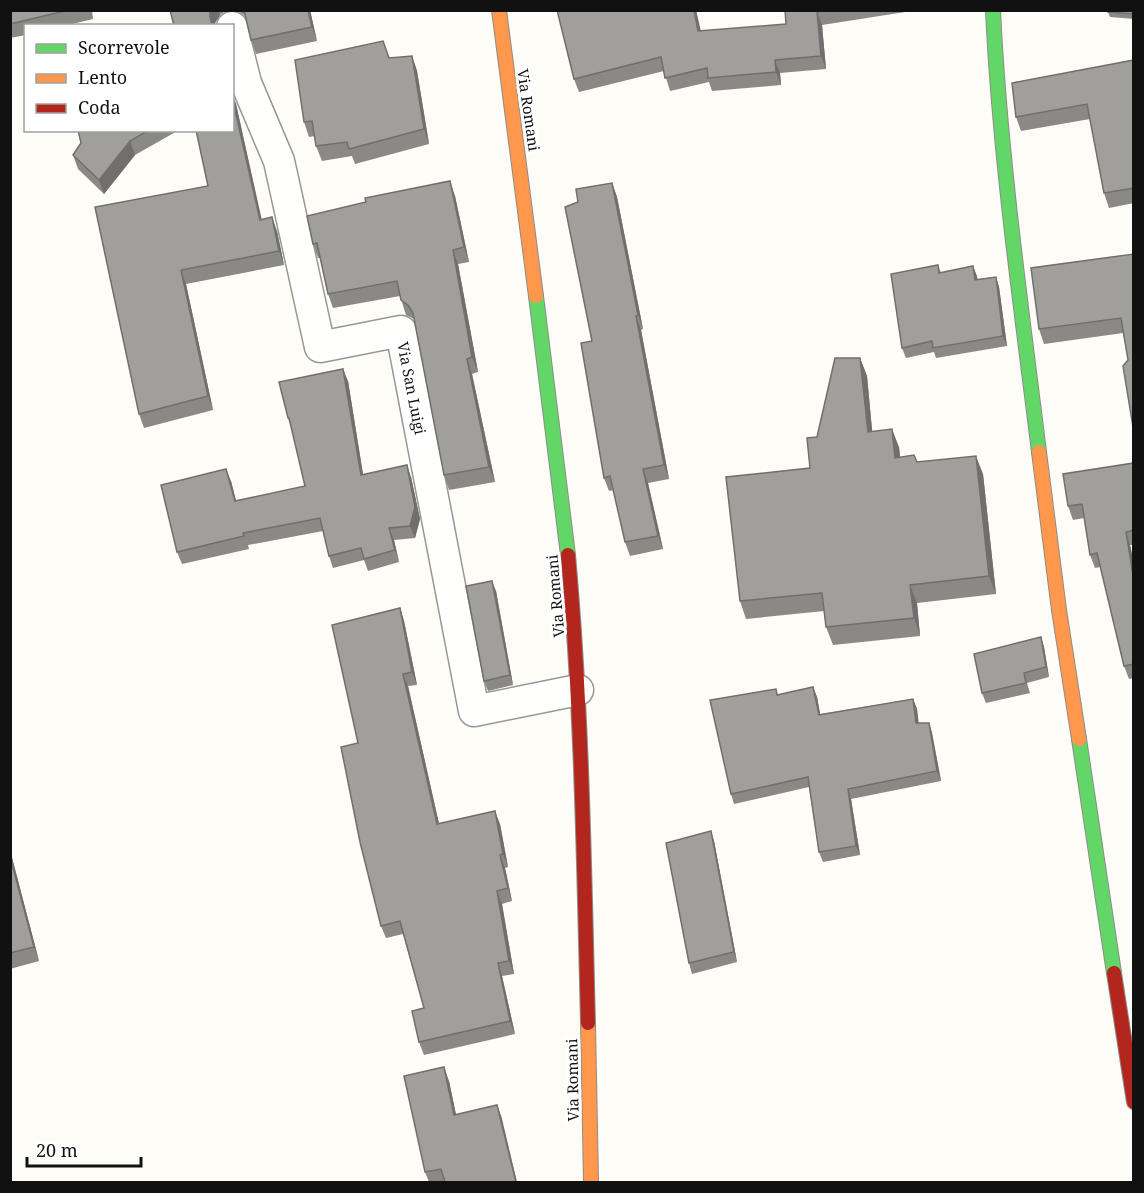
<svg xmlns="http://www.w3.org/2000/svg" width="1144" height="1193" viewBox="0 0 1144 1193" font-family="'Noto Serif',serif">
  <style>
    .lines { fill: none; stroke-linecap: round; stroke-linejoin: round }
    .street-casing { stroke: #979795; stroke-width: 33 }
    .fast-casing { stroke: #8e8d8b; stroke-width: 16 }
    .slow-casing { stroke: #8e8d8b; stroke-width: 16 }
    .jam-casing { stroke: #8e8d8b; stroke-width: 16 }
    .street { stroke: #fffffe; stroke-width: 30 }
    .fast { stroke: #63d668; stroke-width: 14 }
    .slow { stroke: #ff974d; stroke-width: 14 }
    .jam { stroke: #b3261e; stroke-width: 14 }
    .wall { fill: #8a8986 }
    .shaded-wall { fill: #716f6d }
    .building { fill: #a19f9c; stroke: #716f6d; stroke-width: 1.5 }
    .labels { text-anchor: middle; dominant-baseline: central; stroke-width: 6; stroke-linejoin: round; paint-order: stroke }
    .street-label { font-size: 15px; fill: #111; stroke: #fff }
  </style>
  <rect width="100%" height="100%" fill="#fdfcf7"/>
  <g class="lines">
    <g class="street-casing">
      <path id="street" d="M232,27L246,83L279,161L320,347L401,331L474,711L578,690"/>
    </g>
    <g class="fast-casing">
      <path id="fast" d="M993,10C1000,158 1021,305 1039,452
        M536,296L568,555
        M1079,739L1114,973"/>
    </g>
    <g class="slow-casing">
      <path id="slow" d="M499,10L536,296
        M1039,452L1059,610L1079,739
        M588,1023L591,1182"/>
    </g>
    <g class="jam-casing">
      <path id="jam" d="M568,555C582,711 584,867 588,1023
        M1114,973L1134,1102"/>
    </g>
    <use href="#street" class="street"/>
    <use href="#fast" class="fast"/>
    <use href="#slow" class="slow"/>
    <use href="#jam" class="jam"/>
  </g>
  <path class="wall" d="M10,10H92L93,19L64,26H26V35L10,38Z
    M170,10H227L220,15L215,23V26H174Z
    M236,10H310L317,41L256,54L251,40L246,18L244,15Z
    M696,10L701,31L786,24L785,10H918L822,25L826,69L780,73L781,85L712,91L709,82L670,91L664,71L579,92L574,79Z
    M1134,10V19L1110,17L1108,12Z
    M412,56L417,71L429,144L355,164L352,156L322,161L316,146L315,136L309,137L304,122L390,58Z
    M1134,60V203L1109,208L1104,193L1090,119L1021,131L1016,117Z
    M232,94L236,104L261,219L277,231L284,265L186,284L213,410L144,428L139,414L95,207L208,186L232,130Z
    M78,130H179L135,155L104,194L78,169L73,155L81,143Z
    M612,183L617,197L643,329L641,330L669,479L648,483L663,549L630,556L625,542L614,490L609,491L604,478L578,202Z
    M455,196L469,262L458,264L478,372L472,374L495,482L449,490L444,475L414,319L406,315L400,296L333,308L328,294L320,258H318L313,244Z
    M1134,254L1128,360L1123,333L1044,344L1039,329Z
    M938,265L941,273L973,266L977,279L996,277L999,287L1007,346L936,358L934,352L906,358L902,348Z
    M860,358L867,376L872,431L899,447L900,457L917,462L983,474L996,594L917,603L920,636L833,645L826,627L824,611L746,619L740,601L810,468L817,437Z
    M348,381L363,474L411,477L420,519L415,538L394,540L399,562L368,571L364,560L333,568L329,556L323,531L248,545L249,549L182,564L177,552L231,481L236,501L305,486L292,430L288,418Z
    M1134,463V545H1130L1134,564V678L1129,679L1124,666L1100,567L1095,568L1090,555L1084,518L1073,520L1068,506Z
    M496,591L513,685L488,691L484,681Z
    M400,608L404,621L417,685L408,686L439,824H500L508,867L505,868L512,901L502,904L514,974L502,976L515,1034L424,1055L419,1042L424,1008L403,934L386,938L381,926Z
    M1041,637L1044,647L1049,677L1027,683L1030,693L986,703L982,693Z
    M813,687L817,697L820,714L913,699L917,709L918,723H929L932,733L941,781L851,799L860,855L823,862L819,852L809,787L734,804L731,794L778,695Z
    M714,841L737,962L692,974L689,963Z
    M10,850L39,961L10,969Z
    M449,1081L456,1115L497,1105L502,1119L445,1182H429L425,1172Z"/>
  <path class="shaded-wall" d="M210,10H218L220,15L215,23V26H212L210,17Z
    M308,10H310L317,41L312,27Z
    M694,10H696L703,44L698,31Z
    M817,12L822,25L826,69L821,56Z
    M412,56L417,71L429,144L424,129Z
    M775,60L780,73L781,85L776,72Z
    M232,94L236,104L265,234L260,220Z
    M130,141L135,155L104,194L99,180Z
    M450,181L455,196L469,262L464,247Z
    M612,183L617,197L643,329L638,315Z
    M272,217L277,231L284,265L279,251Z
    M453,250L458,264L478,372L472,357Z
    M973,266L977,276L979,290L975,280Z
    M181,270L186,284L213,410L208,396Z
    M996,277L999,287L1007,346L1003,336Z
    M636,316L641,330L669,479L664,465Z
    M860,358L867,376L874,450L868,432Z
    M467,359L472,374L495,482L489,467Z
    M343,369L348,381L365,487L361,475Z
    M892,429L899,447L902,476L895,458Z
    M976,456L983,474L996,594L989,576Z
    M407,465L411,477L420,519L415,538L410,526Z
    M226,469L231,481L239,513L235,501Z
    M643,469L648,483L663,549L658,536Z
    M389,528L394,540L399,562L395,550Z
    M1126,532L1130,545L1134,564V581Z
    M492,581L496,591L513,685L510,675Z
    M910,585L917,603L920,636L914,618Z
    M400,608L404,621L417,685L412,672Z
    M1041,637L1044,647L1049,677L1046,667Z
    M403,674L408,686L442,837L437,824Z
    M813,687L817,697L822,724L819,715Z
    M913,699L917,709L920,733L916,723Z
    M929,723L932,733L941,781L937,771Z
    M848,789L851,799L860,855L856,846Z
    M495,811L500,824L508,867L503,854Z
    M711,831L714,841L737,962L734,952Z
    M10,850L39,961L34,947L10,856Z
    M500,855L505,868L512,901L508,888Z
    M497,891L502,904L514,974L509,961Z
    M498,963L502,976L515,1034L510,1021Z
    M444,1067L449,1081L459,1129L454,1115Z
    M497,1105L502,1119L517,1182H516Z"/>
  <path class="building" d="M10,10H69L10,24Z
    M170,10H210V17L212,26H174Z
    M244,10H308L312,27L251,40Z
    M557,10H694L698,31L786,24L785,10H826L817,12L821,56L775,60L776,72L708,78L707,68L665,78L661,57L574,79Z
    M1108,10H1134V14L1108,12Z
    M383,41L389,58L412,56L424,129L349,149L347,142L316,146L312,121L304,122L295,60Z
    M1134,60V188L1104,193L1087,104L1016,117L1012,83Z
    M232,97L260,220L272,217L279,251L181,270L208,396L139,414L95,207L208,186L196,130H232Z
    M78,130H149L130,141L99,180L73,155L81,143Z
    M450,181L464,247L453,250L472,357L467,359L489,467L444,475L413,313L408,305L401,300L397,281L328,294L317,243L313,244L307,216L366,202L365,198Z
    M612,183L638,315L636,316L664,465L643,469L658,536L625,542L610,476L604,478L581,343L592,341L565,207L578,202L576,189Z
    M1134,254V433L1123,366L1128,360L1121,318L1039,329L1031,268Z
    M938,265L939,273L973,266L975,280L996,277L1003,336L933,348L932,341L902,348L891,274Z
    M835,358H860L868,432L892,429L895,458L914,455L917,462L976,456L989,576L910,585L914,618L826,627L822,593L740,601L726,477L810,468L807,438L817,437Z
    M343,369L361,475L407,465L415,507L410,526L389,528L395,550L364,559L361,548L329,556L320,518L243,533L244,536L177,552L161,485L226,469L235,501L305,486L289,418H288L279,382Z
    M1134,463V530L1126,532L1134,581V664L1124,666L1097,553L1090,555L1082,504L1068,506L1063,474Z
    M492,581L510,675L484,681L466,586Z
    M400,608L412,672L403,674L437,824L495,811L503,854L500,855L508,888L497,891L509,961L498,963L510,1021L419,1042L412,1011L424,1008L400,921L381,926L360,842L341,747L358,743L332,625Z
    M1041,637L1046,667L1024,673L1026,683L982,693L974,654Z
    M813,687L819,715L913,699L916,723H929L937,771L848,789L856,846L819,852L808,777L731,794L710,700L776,689L777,695Z
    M711,831L734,952L689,963L666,843Z
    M10,856L34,947L10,953Z
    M444,1067L454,1115L497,1105L516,1182H445L441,1169L425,1172L404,1076Z"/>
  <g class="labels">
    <g class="street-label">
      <text transform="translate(529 110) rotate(82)">Via Romani</text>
      <text transform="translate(412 388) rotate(79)">Via San Luigi</text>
      <text transform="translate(555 596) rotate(-95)">Via Romani</text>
      <text transform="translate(572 1080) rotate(-91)">Via Romani</text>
    </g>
  </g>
  <rect width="1144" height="1193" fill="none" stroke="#111111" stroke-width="24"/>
  <rect x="24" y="24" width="210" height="108" fill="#ffffff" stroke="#a0a0a0" stroke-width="1.5"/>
  <rect x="36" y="44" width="30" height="9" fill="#63d668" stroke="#a0a0a0" stroke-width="1.5"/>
  <text x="78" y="54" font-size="18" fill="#111111">Scorrevole</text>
  <rect x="36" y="74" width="30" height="9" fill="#ff974d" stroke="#a0a0a0" stroke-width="1.5"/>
  <text x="78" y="84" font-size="18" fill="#111111">Lento</text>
  <rect x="36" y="104" width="30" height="9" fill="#b3261e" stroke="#a0a0a0" stroke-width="1.5"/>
  <text x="78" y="114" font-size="18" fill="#111111">Coda</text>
  <path d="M27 1157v9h114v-9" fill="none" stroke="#111111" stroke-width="3"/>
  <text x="36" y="1157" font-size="18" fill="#111111" stroke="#ffffff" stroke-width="4.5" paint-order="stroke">20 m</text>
</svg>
